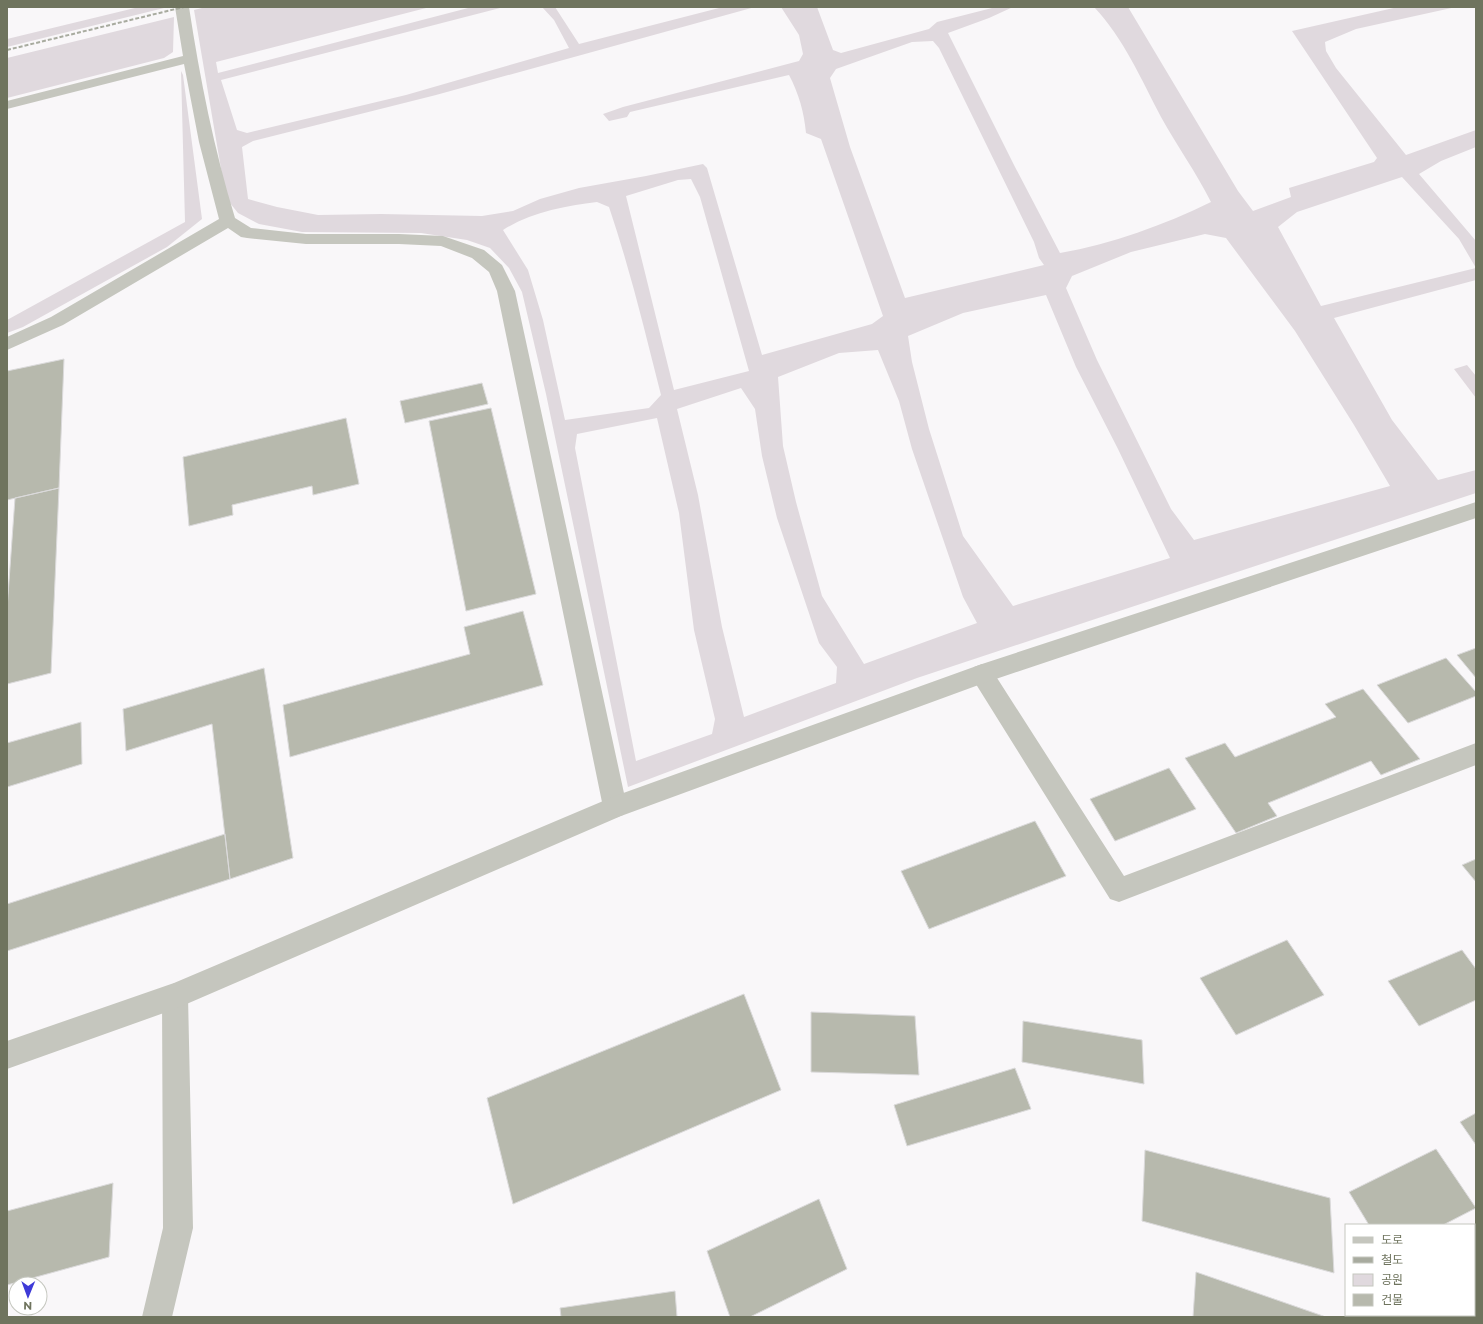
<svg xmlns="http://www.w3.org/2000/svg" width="1483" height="1324" viewBox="0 0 1483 1324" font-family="Montserrat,'Noto Sans KR',sans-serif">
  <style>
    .green { fill: #e0d9de; fill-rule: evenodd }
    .building { fill: #b7b9ad; stroke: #dbdadb }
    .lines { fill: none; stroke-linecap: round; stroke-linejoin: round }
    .minor { fill: #c5c6be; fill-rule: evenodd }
    .tertiary { fill: #c5c6be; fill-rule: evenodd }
    .rail { stroke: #a8ab9f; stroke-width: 2; stroke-dasharray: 4 2; stroke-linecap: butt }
  </style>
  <rect width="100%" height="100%" fill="#f9f7f9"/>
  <path class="green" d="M139,7H168L7,47V39Z
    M206,7H430L216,62L218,73L472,7H504L221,80L237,130L247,133L406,95L569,48L554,20L542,7H555L579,44L723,7H755L436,95L253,141L242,147L248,199L277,207L318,215L381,214L482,216L513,211L540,199L579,188L646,176L703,164L707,168L762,355L872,324L883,316L821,139L806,133C804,112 799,94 789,75L630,112L627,117L609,121L603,114L623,107L799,61L803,54L799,35L781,7H817L833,50L841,53L929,29L937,22L996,7H1013L989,18L948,33L1014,165L1060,253C1112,244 1164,225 1211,202C1196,172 1177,146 1161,117C1141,79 1124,39 1094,7H1128L1238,191L1253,211L1291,197L1289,188L1374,162L1377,158L1292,31L1398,7H1456L1356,29L1325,42L1326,51L1336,68L1406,155L1476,130V147L1441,161L1419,174L1476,241V280L1334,318L1392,420L1438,480L1476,470V493L917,678L628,787L546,394L522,292L509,268L490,248L467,240L421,233L302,232L259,224L238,213L226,198L194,10ZM933,41L939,48L1034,242L1039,258L1044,265L905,298L850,147L830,78L836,69L912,42ZM1402,177L1459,239L1476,268L1321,306L1278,227L1297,212ZM691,179L700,197L749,371L674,390L626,196L678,180ZM597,202L609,207C630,269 645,332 661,395L649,408L565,420L543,320L528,270L503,230C531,212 565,206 597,202ZM1205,234L1226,238L1295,331L1354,425L1390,486L1194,540L1171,509L1097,360L1066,288L1072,276L1131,252ZM1046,295L1076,367L1118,449L1170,558L1013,606L963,536L929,429L912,362L908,336L963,313ZM878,350L899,401L912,449L963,597L977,623L864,664L822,596L796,502L783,446L778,377L839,353ZM741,388L755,409L762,456L777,518L819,643L837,667L836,683L744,717L722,627L698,495L677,409ZM657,418L679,513L694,630L715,719L712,734L636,761L575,448L577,434Z
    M174,17L173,52L164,58L7,98V58Z
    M181,71L183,75L202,219L167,247L23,327L7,333V320L185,222Z
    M1467,365L1476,376V398L1454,369Z"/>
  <path class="building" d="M64,359L59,488L7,500V371Z
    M482,383L488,404L405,423L400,401Z
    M491,408L536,594L466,611L429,421Z
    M346,418L359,484L313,495L312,486L232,505L233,515L189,526L183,457Z
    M59,488L51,673L7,684V609L15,498Z
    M523,611L543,685L290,757L283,705L470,654L464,627Z
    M1476,648V678L1457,655Z
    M1446,658L1476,692V696L1408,723L1377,685Z
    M264,668L293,858L230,879L212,724L126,751L123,709Z
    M1363,689L1420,759L1381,775L1371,761L1268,803L1277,816L1236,833L1185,758L1225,743L1235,757L1336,717L1325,704Z
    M81,722L82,764L7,787V819V743Z
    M1169,768L1196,809L1115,841L1090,799Z
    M1035,821L1066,876L929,929L901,871Z
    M225,834L230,879L7,951V904Z
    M1476,859V882L1462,865Z
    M1287,940L1324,995L1236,1035L1200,978Z
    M1462,950L1476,969V1000L1419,1026L1388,981Z
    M744,994L781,1090L513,1204L487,1098Z
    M811,1012L915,1016L919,1075L811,1072Z
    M1023,1021L1142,1040L1144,1084L1022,1062Z
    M1015,1068L1031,1109L907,1146L894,1105Z
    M1476,1113V1145L1460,1122Z
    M1436,1149L1476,1208L1443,1225H1369L1349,1192Z
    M1145,1150L1330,1198L1334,1273L1142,1221Z
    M113,1183L109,1257L7,1285V1211Z
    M819,1199L847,1269L750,1317H730L707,1251Z
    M1196,1272L1326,1317H1193Z
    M675,1291L677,1317H561L560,1308Z"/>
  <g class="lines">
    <path class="minor" d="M175,7H189C200,79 214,149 235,218L251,228L306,234H399L443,236L484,250L502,265L515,291L627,807L623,815L615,818L607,815L603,807L497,291L489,272L472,258L441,246L399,244H306L247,238L241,237L228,228L63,325L7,350V337L51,317L219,219L199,142L184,64L7,109V101L183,56Z
      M982,664L990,667L1124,876L1476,743V765L1119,902L1110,899L974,681L971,674L974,667Z
      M175,983L184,987L188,996L193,1228L172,1317H142L163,1228L162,996L166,987Z"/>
    <path class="tertiary" d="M1476,502V518L984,683L621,816L175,1009L7,1069V1041L174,983L615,796L982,664Z"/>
    <path class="rail" d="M7,50L184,7"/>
  </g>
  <rect width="1483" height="1324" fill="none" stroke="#6f745e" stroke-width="16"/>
  <rect x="1345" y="1224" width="130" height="92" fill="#ffffff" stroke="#c5c7bf"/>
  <rect x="1353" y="1237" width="20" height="6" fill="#c5c6be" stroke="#c5c7bf"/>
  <text x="1381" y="1244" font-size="12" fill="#6f745e">도로</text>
  <rect x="1353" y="1257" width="20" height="6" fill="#a8ab9f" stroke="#c5c7bf"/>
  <text x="1381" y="1264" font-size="12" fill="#6f745e">철도</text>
  <rect x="1353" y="1274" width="20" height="12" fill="#e0d9de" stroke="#c5c7bf"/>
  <text x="1381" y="1284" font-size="12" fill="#6f745e">공원</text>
  <rect x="1353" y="1294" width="20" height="12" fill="#b7b9ad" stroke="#c5c7bf"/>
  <text x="1381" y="1304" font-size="12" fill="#6f745e">건물</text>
  <g transform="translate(28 1296) rotate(181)"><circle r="19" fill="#ffffff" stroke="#c5c7bf"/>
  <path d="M0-3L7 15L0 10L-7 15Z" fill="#3e3ad7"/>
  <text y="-6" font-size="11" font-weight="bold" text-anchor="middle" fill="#6f745e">N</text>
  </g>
</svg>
